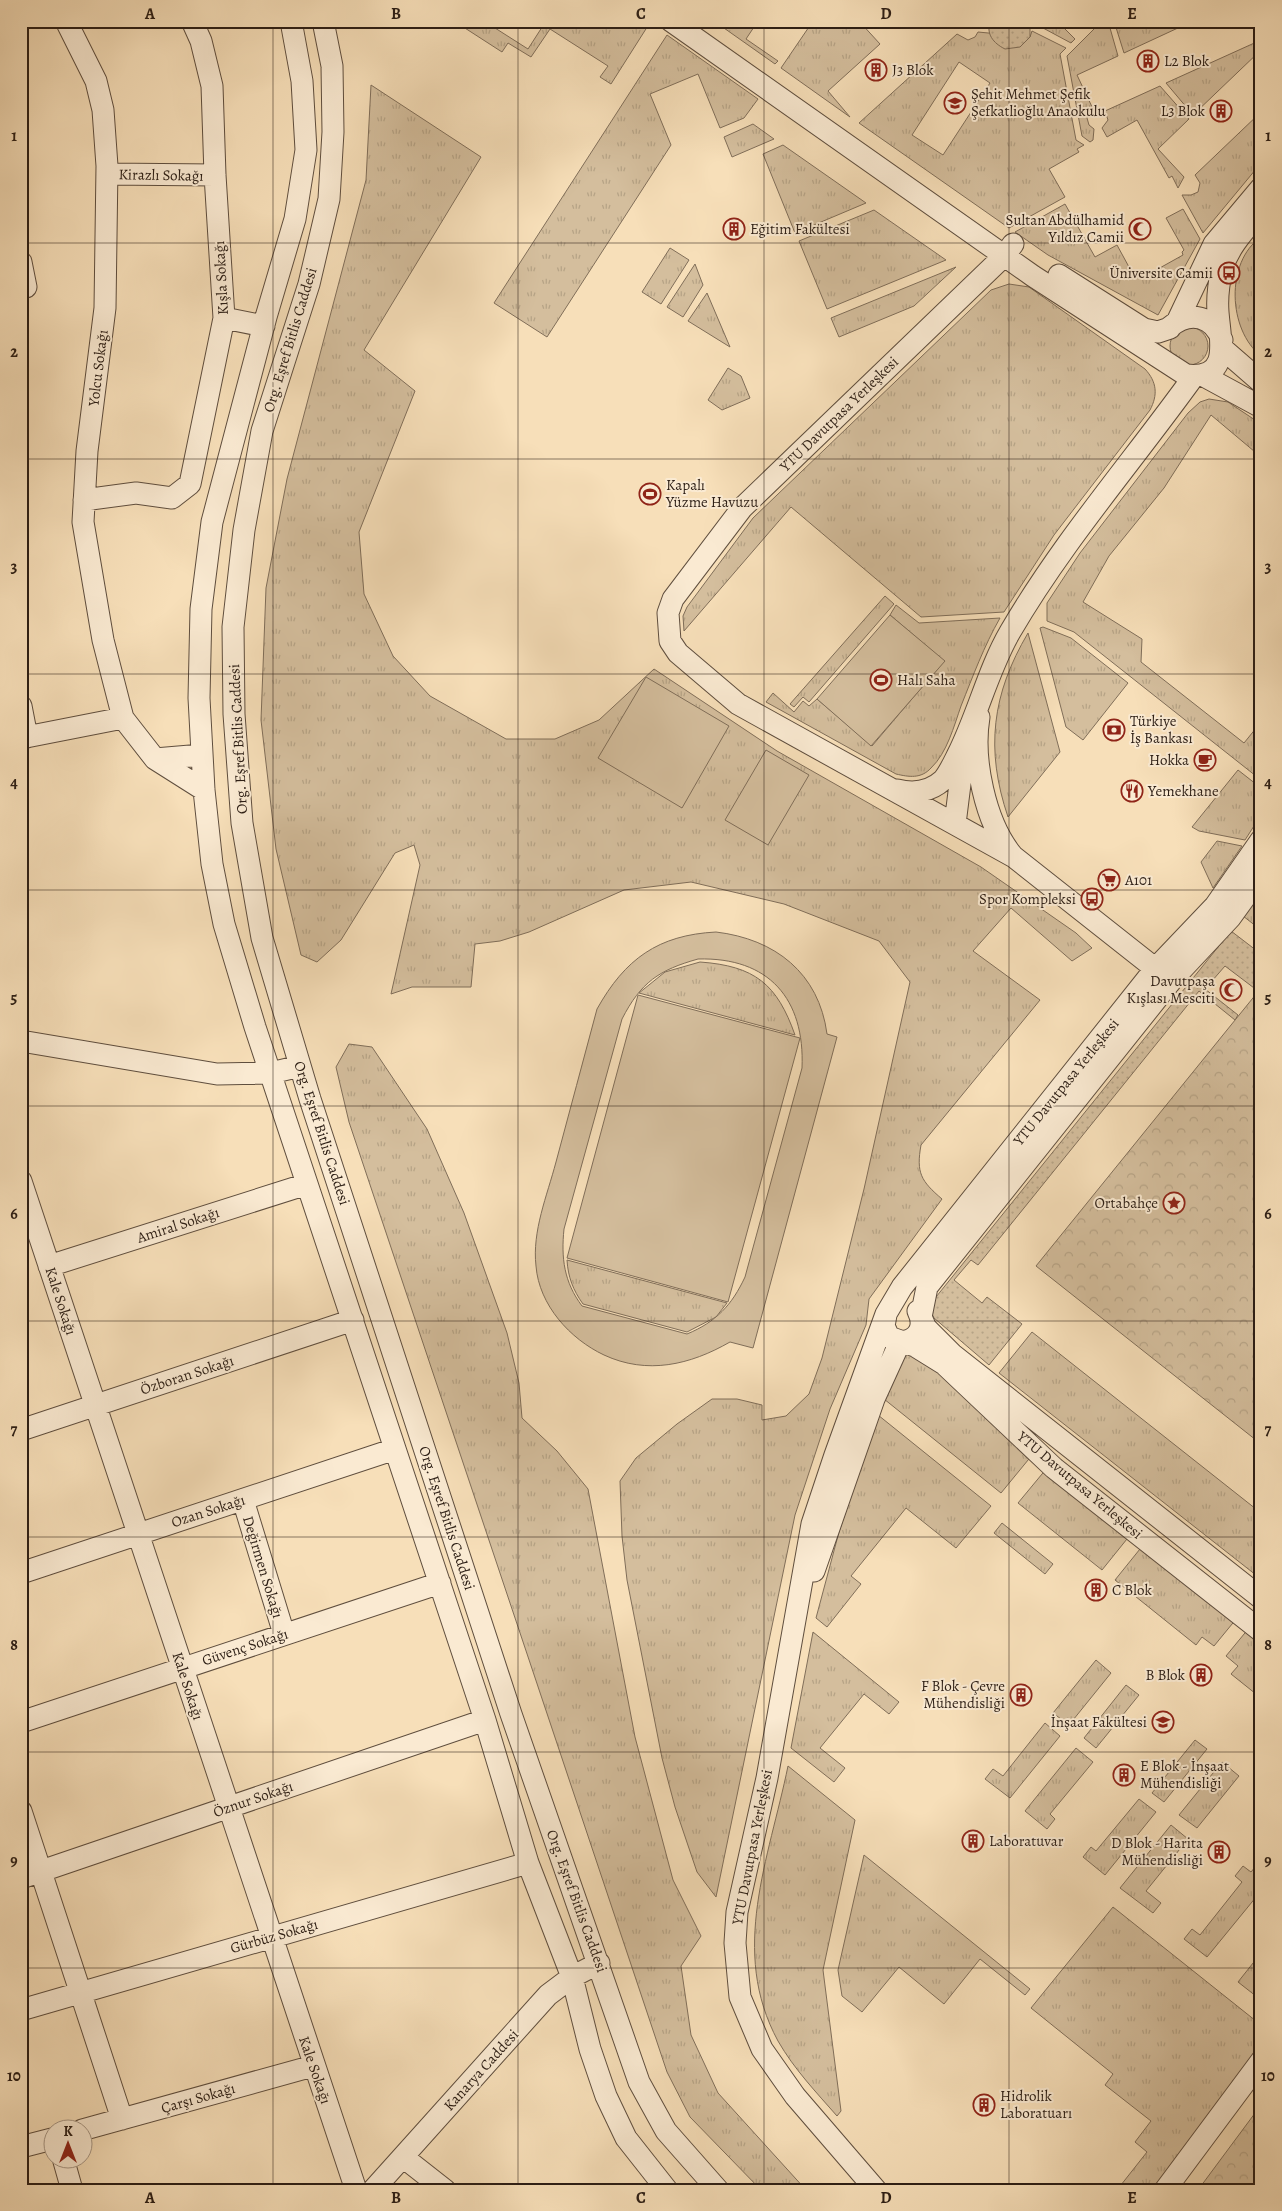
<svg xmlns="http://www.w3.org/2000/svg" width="1282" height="2211" viewBox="0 0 1282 2211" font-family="Alegreya,serif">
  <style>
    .grass { fill: url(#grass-tufts); stroke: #806e59; fill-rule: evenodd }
    .forest { fill: url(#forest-crowns); stroke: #806e59 }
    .park { fill: url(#park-dots); stroke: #806e59 }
    .garden { fill: #d4be9d; stroke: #806e59; fill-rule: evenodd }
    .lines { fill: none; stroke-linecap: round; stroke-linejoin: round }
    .minor-casing { stroke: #5f4e3e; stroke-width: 23 }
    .minor { stroke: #faead2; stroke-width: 21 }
    .grid { fill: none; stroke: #2c1e15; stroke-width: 1; stroke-opacity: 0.55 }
    .labels { text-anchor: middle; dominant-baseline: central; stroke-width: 4; stroke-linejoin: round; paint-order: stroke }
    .poi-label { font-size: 15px; fill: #2c1e15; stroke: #faead2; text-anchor: start }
    .street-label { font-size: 15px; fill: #2c1e15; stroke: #faead2 }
    .neatline { fill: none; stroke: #2c1e15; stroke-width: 2 }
    .grid-label { font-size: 16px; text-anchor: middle; font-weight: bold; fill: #2c1e15 }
  </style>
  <defs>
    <pattern id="grass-tufts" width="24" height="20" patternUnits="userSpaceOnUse" patternTransform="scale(1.25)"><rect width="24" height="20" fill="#d4be9d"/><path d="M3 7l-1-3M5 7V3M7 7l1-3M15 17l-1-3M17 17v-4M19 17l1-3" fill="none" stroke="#b6a386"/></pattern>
    <pattern id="forest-crowns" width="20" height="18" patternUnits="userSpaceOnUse" patternTransform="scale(1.25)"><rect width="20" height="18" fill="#d4be9d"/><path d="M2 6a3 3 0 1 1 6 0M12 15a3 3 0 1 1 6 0" fill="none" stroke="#b6a386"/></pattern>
    <pattern id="park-dots" width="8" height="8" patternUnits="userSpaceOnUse" patternTransform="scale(1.25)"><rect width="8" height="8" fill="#d4be9d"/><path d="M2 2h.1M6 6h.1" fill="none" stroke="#b6a386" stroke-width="1.8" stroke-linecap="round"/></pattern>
  </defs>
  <rect width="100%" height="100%" fill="#f7dfb9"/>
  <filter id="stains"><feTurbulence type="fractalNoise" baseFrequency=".004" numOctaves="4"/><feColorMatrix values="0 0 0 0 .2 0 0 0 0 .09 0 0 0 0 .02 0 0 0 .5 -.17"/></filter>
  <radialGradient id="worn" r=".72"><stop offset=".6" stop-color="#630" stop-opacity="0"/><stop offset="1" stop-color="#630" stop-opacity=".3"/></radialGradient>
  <path class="grass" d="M454,21H484L528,49L546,21H651L611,84L600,77L608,66L550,29L531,57L508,43L502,52Z
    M714,21H758L746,39L778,61L775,64Z
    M813,21H859L880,44L828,91L850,117L781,68Z
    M1030,21H1057L1075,39L1071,43Z
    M1102,21H1108L1118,56L1077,75L1093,109L1087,118L1089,125L1094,129L1093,140L1090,142L1082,136L1067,56Z
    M1114,21H1193L1124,53Z
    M1032,31L1066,48L1060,54L1076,140L1084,145L1077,149L1079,152L1049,169L1065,197L1009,228L859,123L957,34L968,40L975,37L978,32L1030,37ZM959,62L990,83L943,155L912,135Z
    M667,35L758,99L744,118L720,128L698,74L650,94L671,145L547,337L494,303Z
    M1261,40V50L1193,115L1166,83Z
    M371,85L481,157L364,350L415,391L359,532L364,594L393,656L430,696L506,739H555L599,720L654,669L777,751L981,867L1076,933L1092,948L1072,961L1011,908L973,951L1040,1000L921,1145C916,1173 921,1181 942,1199L869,1299L866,1325L830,1409L795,1515L716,1897L697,1872L675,1807L662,1758L627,1580L622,1536L620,1481L636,1458L677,1424L712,1399H737L762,1405V1420L786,1416L809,1394L822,1358L864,1189L910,982L879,941L784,904L691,882L624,890L529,932L500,941L475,944L471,987H412L391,994L420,865L414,845L395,853L341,940L317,962L301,955L276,849L261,720L266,588L287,479L366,180Z
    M1160,86L1189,119L1158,149L1184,177L1178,188L1172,176L1169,178L1137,120L1107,137L1102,128L1108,120L1105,111Z
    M1261,112V163L1203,233L1182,195H1191L1198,192L1200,183L1195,175Z
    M753,124L774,139L732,157L724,137Z
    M783,145L866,203L795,233L763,154Z
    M1065,204L1095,257L1117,245L1135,278L1138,276L1140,279L1183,255L1182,252L1184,250L1166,218L1183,209L1200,239L1158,315L1048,255L1015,232Z
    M874,210L946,260L827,309L799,241Z
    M1261,237V356C1228,330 1225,262 1261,237Z
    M670,248L689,260L661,304L642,292Z
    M695,264L703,285L683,317L667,307Z
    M956,267L914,306L839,337L831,318Z
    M1009,284L1029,287L1145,369C1157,382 1158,395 1150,410L1054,535L1004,612L921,617L791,507L684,631L683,616L687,607L753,518L991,290Z
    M707,293L730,347L688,321Z
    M1170 346a19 19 0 1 1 38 0a19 19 0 1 1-38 0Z
    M728,368L741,376L750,398L722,410L708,400Z
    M1209,399L1228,402L1261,424V457L1211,415L1164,488L1109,556L1083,602L1142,639L1141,662L1244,743L1261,722V780L1074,632L1047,621V603L1080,553L1188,413L1200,402Z
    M885,596L894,604L809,702L803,697L794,707L790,704Z
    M896,605L919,623L1000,618C984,646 973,676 961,706C954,726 947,753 931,768C921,779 909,777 896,774L766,702L773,693L794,712L803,701L809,706L817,699L872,746L944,661L890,615Z
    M1043,627L1071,638L1128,683L1083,740L1066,727L1040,628Z
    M1028,633L1060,752L1008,817C985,749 992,694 1028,633Z
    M1238,770L1261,788V815L1245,840L1199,831L1192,827Z
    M1217,841L1242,846L1213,888L1201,862Z
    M1261,891V930L1243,916Z
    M700,962C755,966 777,984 795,1035L639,993L665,972Z
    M349,1044L372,1047L427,1129L464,1213L507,1333L519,1383L522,1418L557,1451L588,1489L635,1737L673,1880L701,1936L681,1966L691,2035L718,2093L806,2190H761L690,2117L667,2072L349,1122L336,1067Z
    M567,1260L727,1303L716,1317L687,1332L583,1304C573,1290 568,1277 567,1260Z
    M1032,1332L1261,1513V1579L999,1373Z
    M905,1350L941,1368L1033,1454L1001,1493L884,1399Z
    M878,1415L991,1506L956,1548L906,1508L851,1576L861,1584L827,1627L816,1618L839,1532Z
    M1047,1468L1131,1534L1102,1570L1018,1503Z
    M1002,1523L1053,1564L1045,1574L994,1533Z
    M1144,1544L1237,1618L1214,1646L1202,1637L1196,1645L1115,1580Z
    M1249,1628L1261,1637V1698L1231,1674L1238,1666L1226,1656Z
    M813,1632L899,1702L889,1714L864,1694L820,1748L845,1768L834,1782L791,1748Z
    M1096,1660L1111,1673L1069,1725L1053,1713Z
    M1126,1685L1139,1695L1096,1748L1084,1738Z
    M1045,1723L1060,1736L1010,1798L985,1779L993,1769L1003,1776Z
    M1195,1740L1207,1749L1164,1802L1152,1793Z
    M1076,1748L1093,1762L1050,1814L1055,1819L1047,1829L1025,1811Z
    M1222,1762L1239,1776L1197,1828L1179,1815Z
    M788,1766L855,1820L823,1970L841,2111L837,2116C816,2092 794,2069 778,2041C729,1951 769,1859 788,1766Z
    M1139,1799L1156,1812L1105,1875L1083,1857L1091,1847L1096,1851Z
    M1171,1825L1188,1839L1146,1891L1161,1903L1153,1913L1120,1888Z
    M864,1855L1030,1989L1025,1995L980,1959L944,2004L899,1967L862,2012L842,1996L838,1970Z
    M1261,1860V1891L1207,1957L1184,1939L1192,1929L1200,1935L1242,1882L1235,1876L1243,1866L1251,1872Z
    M1113,1907L1261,2025V2050L1157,2190H1117L1147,2152L1135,2142L1151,2121L1105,2085L1113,2074L1031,2008Z
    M1261,1953V2000L1238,1982Z"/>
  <path class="forest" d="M1261,988V1444L1036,1266Z
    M1261,2105V2190H1198Z"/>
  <path class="park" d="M990,21H1030V37L1020,47L1005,49C993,43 986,34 990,21Z
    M1231,931L1261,954V988L1258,991L1225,966L1205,989L1238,1015L1235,1020L1199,991L978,1265L971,1260L954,1280L982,1303L987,1297L1022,1324L989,1365L934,1318L931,1312L936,1297Z"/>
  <path class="garden" d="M890,615L945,661L871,746L817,699Z
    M646,677L729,726L682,808L598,758Z
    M766,750L809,775L768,845L725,820Z
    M716,932C775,939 819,973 827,1034L837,1037L753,1348L730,1342C690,1365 647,1375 604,1355C570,1339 539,1305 536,1266C532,1231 547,1196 556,1162C570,1111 583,1060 597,1009C625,959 658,935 716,932ZM698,959C769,957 805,999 802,1068L745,1277C732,1305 716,1322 687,1334L582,1306C564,1282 561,1258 564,1229L622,1019C641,982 659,970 698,959Z
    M638,995L800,1038L728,1302L567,1258Z"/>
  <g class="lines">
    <g class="minor-casing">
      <path id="minor" d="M66,21L96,81L103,110L107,166L105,308L87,451L83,522L103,640L123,718L155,759L204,790
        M291,21L302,81L306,150L295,219L266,317L212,522L201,609L199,698L204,790L212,864L224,924L255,1027L485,1720L528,1863L572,1977L590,2049L606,2096L626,2138L667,2190
        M323,21L332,66L333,132L329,199L309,284L262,431L244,530L233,627L234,714L242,823L262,938L310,1099L511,1714L639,2082L666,2131L718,2190
        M671,21L1033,276L1186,375C1232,380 1220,340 1218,312C1217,299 1219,282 1222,269C1229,246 1246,229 1261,211
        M107,174L215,175
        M1013,244L1005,255L742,508L673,599L668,613L670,641L678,653L738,704L1014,857L1171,981
        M21,262L26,287L21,288
        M1059,275L1144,329L1158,332L1170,328
        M224,318L264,326
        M1177,322L1214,244L1261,188
        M1170,327C1190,310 1213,316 1222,340
        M1223,349L1261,382
        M1202,375L1261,407
        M84,500L136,493L172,498L190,484L224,318L215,175L212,86L201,41L192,21
        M21,706L27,737
        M979,717C972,759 985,822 1012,855
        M21,738L123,718
        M155,759L202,755
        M897,790C913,794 930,792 943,780C949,773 954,762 958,754C978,714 988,670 1010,632C1063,541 1133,461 1194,376
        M955,824L964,752
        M1261,875L1230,918L1171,981L927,1287L921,1317L926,1328L952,1354L1261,1598
        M21,1041L217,1074L271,1073L300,1066
        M21,1181L356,2190
        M49,1266L307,1184
        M886,1315L884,1326L889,1337L915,1346L944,1364L1054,1468L1261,1631
        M900,1342C918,1341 926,1327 918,1311
        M21,1430L353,1320
        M243,1500L284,1634
        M814,1571L874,1399L900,1342
        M21,1573L395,1449
        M21,1722L440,1583
        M21,1811L122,2119
        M21,1878L485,1720
        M21,2010L528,1863
        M82,2130L313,2066
        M21,2147L52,2139
        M403,2157L445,2190
        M63,2158L72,2190
        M373,2190L548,1995L572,1977L599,1963
        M876,2190L795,2096L762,2049L740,1997L735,1943L737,1912L767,1778L812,1524L835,1455L886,1314L902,1287L1155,969L1215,906L1261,840
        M1165,2190L1261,2061"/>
    </g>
    <use href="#minor" class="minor"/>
  </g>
  <path class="grid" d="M273,21V2190M518,21V2190M764,21V2190M1009,21V2190M21,243H1261M21,459H1261M21,674H1261M21,890H1261M21,1106H1261M21,1321H1261M21,1537H1261M21,1752H1261M21,1968H1261"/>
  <defs>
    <g id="building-ring" transform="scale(1.125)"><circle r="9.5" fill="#faead2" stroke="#8f2418" stroke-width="1.5"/><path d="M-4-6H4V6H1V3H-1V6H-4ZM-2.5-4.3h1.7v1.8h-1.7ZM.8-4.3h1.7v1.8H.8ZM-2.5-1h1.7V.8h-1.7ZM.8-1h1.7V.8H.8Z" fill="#8f2418"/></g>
    <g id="school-ring" transform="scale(1.125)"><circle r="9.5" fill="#faead2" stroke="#8f2418" stroke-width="1.5"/><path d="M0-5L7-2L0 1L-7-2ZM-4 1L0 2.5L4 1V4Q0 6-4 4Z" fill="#8f2418"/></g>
    <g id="mosque-ring" transform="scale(1.125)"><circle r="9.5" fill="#faead2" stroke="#8f2418" stroke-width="1.5"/><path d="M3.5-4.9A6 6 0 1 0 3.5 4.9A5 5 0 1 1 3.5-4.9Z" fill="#8f2418"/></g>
    <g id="bus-ring" transform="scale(1.125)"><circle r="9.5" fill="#faead2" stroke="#8f2418" stroke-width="1.5"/><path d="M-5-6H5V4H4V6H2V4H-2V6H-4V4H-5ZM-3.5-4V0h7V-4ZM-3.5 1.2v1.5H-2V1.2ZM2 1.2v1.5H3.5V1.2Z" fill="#8f2418"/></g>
    <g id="stadium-ring" transform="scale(1.125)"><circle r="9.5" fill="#faead2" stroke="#8f2418" stroke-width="1.5"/><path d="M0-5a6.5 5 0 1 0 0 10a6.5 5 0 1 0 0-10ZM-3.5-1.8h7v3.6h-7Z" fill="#8f2418"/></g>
    <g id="bank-ring" transform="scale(1.125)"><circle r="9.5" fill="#faead2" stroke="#8f2418" stroke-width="1.5"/><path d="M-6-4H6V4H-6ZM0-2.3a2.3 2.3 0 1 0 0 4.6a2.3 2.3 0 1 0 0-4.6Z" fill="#8f2418"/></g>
    <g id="cafe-ring" transform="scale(1.125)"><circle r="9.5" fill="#faead2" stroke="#8f2418" stroke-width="1.5"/><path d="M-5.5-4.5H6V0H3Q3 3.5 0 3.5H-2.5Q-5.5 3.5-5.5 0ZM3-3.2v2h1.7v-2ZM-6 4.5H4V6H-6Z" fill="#8f2418"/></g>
    <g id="restaurant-ring" transform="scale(1.125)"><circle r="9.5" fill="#faead2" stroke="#8f2418" stroke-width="1.5"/><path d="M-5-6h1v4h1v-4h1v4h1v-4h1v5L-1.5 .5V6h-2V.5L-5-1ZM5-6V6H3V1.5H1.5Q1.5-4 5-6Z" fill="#8f2418"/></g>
    <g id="supermarket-ring" transform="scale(1.125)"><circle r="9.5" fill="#faead2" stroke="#8f2418" stroke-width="1.5"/><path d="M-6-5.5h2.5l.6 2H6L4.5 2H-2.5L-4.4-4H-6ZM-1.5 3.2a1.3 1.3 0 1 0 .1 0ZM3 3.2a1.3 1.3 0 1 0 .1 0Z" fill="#8f2418"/></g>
    <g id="sight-ring" transform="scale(1.125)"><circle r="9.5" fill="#faead2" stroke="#8f2418" stroke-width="1.5"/><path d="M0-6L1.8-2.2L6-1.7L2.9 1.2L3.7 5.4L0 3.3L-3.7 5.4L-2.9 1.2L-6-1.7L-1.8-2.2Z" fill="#8f2418"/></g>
    <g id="university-ring" transform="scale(1.125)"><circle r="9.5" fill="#faead2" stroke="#8f2418" stroke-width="1.5"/><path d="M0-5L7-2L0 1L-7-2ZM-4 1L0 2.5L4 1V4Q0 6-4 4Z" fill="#8f2418"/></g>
  </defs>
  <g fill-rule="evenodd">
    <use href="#building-ring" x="1148" y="61"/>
    <use href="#building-ring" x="876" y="70"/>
    <use href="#school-ring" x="955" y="103"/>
    <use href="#building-ring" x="1221" y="111"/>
    <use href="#building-ring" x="734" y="229"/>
    <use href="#mosque-ring" x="1140" y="229"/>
    <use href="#bus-ring" x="1229" y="273"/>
    <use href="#stadium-ring" x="650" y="494"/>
    <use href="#stadium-ring" x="881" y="680"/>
    <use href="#bank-ring" x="1114" y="730"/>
    <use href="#cafe-ring" x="1205" y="760"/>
    <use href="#restaurant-ring" x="1132" y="791"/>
    <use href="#supermarket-ring" x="1109" y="880"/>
    <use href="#bus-ring" x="1092" y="899"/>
    <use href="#mosque-ring" x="1231" y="990"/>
    <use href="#sight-ring" x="1174" y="1203"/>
    <use href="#building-ring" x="1096" y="1590"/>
    <use href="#building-ring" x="1201" y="1675"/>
    <use href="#building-ring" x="1021" y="1695"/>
    <use href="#university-ring" x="1163" y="1722"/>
    <use href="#building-ring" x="1124" y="1775"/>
    <use href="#building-ring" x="973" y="1841"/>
    <use href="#building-ring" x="1219" y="1852"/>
    <use href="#building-ring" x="984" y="2105"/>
  </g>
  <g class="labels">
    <g class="poi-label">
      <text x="1164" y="61">L2 Blok</text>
      <text x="892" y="70">J3 Blok</text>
      <text x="971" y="94">Şehit Mehmet Şefik<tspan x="971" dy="17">Şefkatlioğlu Anaokulu</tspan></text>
      <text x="1205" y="111" text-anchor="end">L3 Blok</text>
      <text x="1124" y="220" text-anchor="end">Sultan Abdülhamid<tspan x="1124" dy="17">Yıldız Camii</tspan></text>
      <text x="750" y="229">Eğitim Fakültesi</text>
      <text x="1213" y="273" text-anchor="end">Üniversite Camii</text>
      <text x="666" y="485">Kapalı<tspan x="666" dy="17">Yüzme Havuzu</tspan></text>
      <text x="897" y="680">Halı Saha</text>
      <text x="1130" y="721">Türkiye<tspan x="1130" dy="17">İş Bankası</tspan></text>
      <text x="1189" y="760" text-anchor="end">Hokka</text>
      <text x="1148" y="791">Yemekhane</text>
      <text x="1125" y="880">A101</text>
      <text x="1076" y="899" text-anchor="end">Spor Kompleksi</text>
      <text x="1215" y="981" text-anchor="end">Davutpaşa<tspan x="1215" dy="17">Kışlası Mesciti</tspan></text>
      <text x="1158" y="1203" text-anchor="end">Ortabahçe</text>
      <text x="1112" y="1590">C Blok</text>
      <text x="1185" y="1675" text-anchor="end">B Blok</text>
      <text x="1005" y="1686" text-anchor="end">F Blok - Çevre<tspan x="1005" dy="17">Mühendisliği</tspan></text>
      <text x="1147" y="1722" text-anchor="end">İnşaat Fakültesi</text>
      <text x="1140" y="1766">E Blok - İnşaat<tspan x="1140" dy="17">Mühendisliği</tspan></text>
      <text x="989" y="1841">Laboratuvar</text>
      <text x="1203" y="1843" text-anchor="end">D Blok - Harita<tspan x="1203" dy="17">Mühendisliği</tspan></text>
      <text x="1000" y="2096">Hidrolik<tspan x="1000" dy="17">Laboratuarı</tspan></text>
    </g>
    <g class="street-label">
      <text transform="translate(161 175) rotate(1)">Kirazlı Sokağı</text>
      <text transform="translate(221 278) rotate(-93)">Kışla Sokağı</text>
      <text transform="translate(290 340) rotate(-73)">Org. Eşref Bitlis Caddesi</text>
      <text transform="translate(98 368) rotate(-83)">Yolcu Sokağı</text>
      <text transform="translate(839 414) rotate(-44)">YTU Davutpasa Yerleşkesi</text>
      <text transform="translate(238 739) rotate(-93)">Org. Eşref Bitlis Caddesi</text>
      <text transform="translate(1066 1082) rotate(-51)">YTU Davutpasa Yerleşkesi</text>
      <text transform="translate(322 1133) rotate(72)">Org. Eşref Bitlis Caddesi</text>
      <text transform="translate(178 1225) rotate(-18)">Amiral Sokağı</text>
      <text transform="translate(61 1301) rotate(72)">Kale Sokağı</text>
      <text transform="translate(187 1375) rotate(-18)">Özboran Sokağı</text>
      <text transform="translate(1080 1485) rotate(40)">YTU Davutpasa Yerleşkesi</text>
      <text transform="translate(208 1511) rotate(-18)">Ozan Sokağı</text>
      <text transform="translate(447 1518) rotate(72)">Org. Eşref Bitlis Caddesi</text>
      <text transform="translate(263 1567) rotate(73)">Değirmen Sokağı</text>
      <text transform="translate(245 1647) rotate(-18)">Güvenç Sokağı</text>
      <text transform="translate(188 1686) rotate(72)">Kale Sokağı</text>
      <text transform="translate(253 1799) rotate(-19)">Öznur Sokağı</text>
      <text transform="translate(752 1847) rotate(-79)">YTU Davutpasa Yerleşkesi</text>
      <text transform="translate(577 1901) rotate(70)">Org. Eşref Bitlis Caddesi</text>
      <text transform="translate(274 1936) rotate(-16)">Gürbüz Sokağı</text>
      <text transform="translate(315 2070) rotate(71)">Kale Sokağı</text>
      <text transform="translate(481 2070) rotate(-48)">Kanarya Caddesi</text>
      <text transform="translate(198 2098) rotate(-16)">Çarşı Sokağı</text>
    </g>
  </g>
  <rect width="1282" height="2211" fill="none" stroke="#f7dfb9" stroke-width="55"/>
  <g transform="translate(68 2144)"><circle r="24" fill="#faead2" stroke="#a89886"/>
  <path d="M0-4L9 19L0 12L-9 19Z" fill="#8f2418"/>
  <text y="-8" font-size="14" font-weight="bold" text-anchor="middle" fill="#2c1e15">K</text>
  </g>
  <rect x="28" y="28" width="1226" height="2156" class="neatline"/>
  <g class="grid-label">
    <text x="150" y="19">A</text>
    <text x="396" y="19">B</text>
    <text x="641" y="19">C</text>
    <text x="886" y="19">D</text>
    <text x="1132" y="19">E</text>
    <text x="14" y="141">1</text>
    <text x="1268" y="141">1</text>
    <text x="14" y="357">2</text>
    <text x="1268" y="357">2</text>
    <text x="14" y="572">3</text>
    <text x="1268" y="572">3</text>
    <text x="14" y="788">4</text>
    <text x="1268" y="788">4</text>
    <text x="14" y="1003">5</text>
    <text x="1268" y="1003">5</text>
    <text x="14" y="1219">6</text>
    <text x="1268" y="1219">6</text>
    <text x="14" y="1435">7</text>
    <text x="1268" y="1435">7</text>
    <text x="14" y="1650">8</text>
    <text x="1268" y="1650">8</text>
    <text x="14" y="1866">9</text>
    <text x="1268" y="1866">9</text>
    <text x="14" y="2081">10</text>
    <text x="1268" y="2081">10</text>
    <text x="150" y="2203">A</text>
    <text x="396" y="2203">B</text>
    <text x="641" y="2203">C</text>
    <text x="886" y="2203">D</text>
    <text x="1132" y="2203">E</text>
  </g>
  <rect width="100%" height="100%" filter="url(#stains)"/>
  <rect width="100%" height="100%" fill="url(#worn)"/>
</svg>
